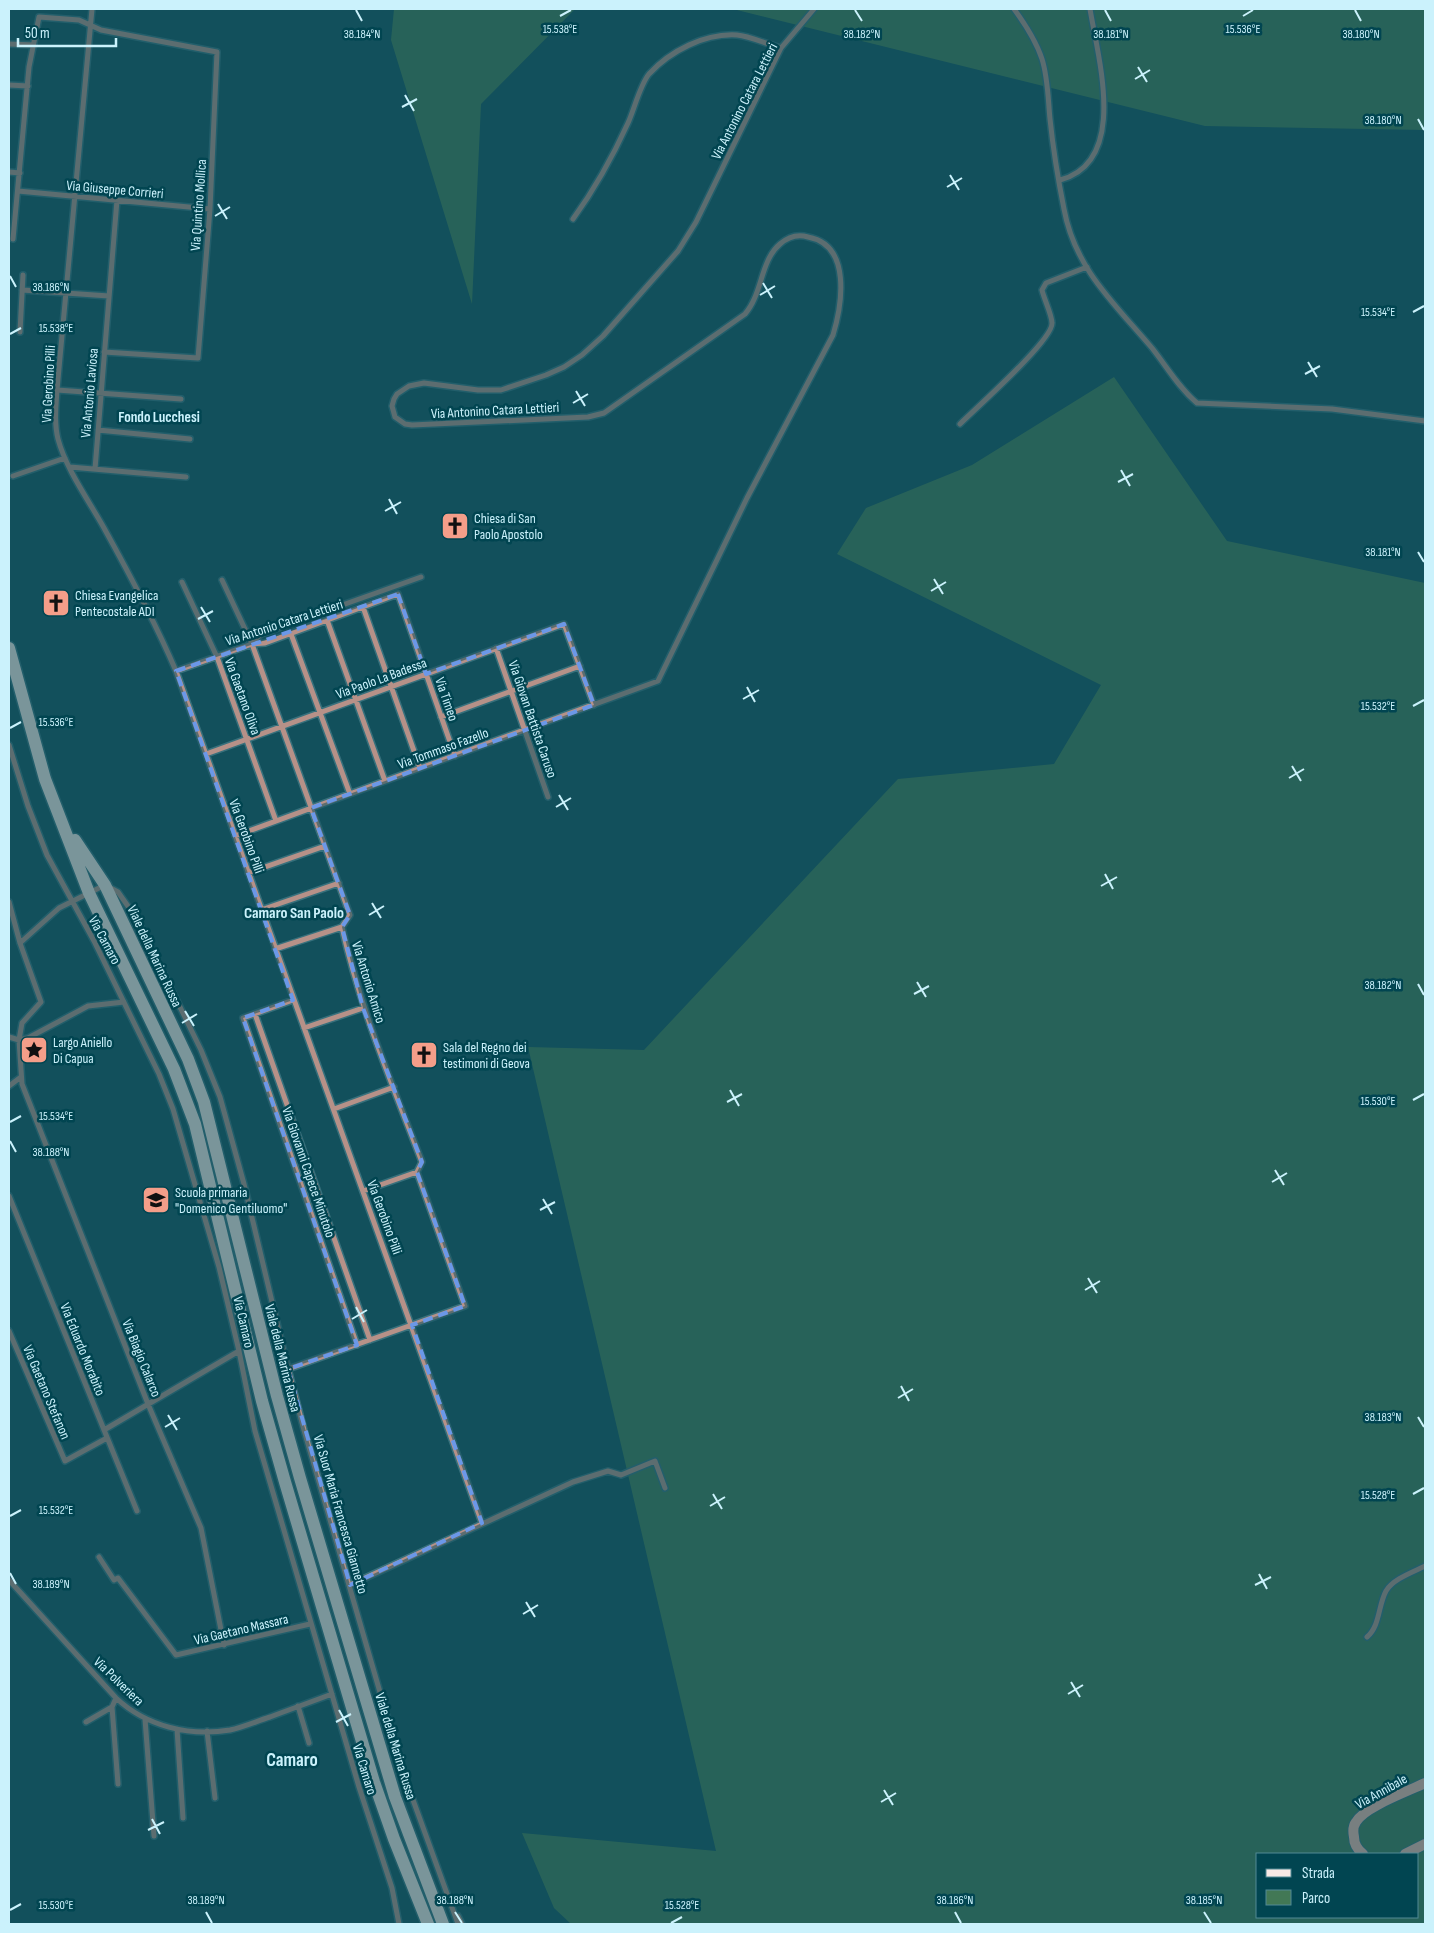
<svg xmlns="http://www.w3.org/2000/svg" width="1434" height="1933" font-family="'Sofia Sans Condensed',sans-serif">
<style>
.green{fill:#427855;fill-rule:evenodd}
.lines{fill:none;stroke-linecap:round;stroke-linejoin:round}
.street-casing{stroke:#37707c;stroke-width:8}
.secondary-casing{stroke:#37707c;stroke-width:12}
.primary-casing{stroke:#37707c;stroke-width:15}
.street{stroke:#b69188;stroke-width:5}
.secondary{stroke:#f4b9ab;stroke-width:10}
.primary{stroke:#f9e9e5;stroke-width:12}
.marked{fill:none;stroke:#6b98e8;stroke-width:4;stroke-dasharray:10 6;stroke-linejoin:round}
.ticks{fill:none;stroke:#cbf2fc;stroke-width:2}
.labels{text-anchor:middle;stroke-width:5;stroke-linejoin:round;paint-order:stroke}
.street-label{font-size:14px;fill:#cbf2fc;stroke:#014551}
.poi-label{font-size:14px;fill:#cbf2fc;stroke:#014551;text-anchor:start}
.neighbourhood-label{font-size:15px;font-weight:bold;fill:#cbf2fc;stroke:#014551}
.quarter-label{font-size:16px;font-weight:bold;fill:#cbf2fc;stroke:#014551}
.district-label{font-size:19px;font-weight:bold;fill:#cbf2fc;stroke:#014551}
.ticks-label{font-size:12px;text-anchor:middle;fill:#cbf2fc;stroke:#014551;stroke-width:5;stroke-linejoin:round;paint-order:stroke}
</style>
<rect width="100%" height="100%" fill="#12505c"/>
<path class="green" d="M394,9H575L481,104L472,304L391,40Z
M733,9H1425V130L1205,126Z
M1114,377L1227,541L1425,583V1924H571L554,1908L522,1833L716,1851L528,1047L644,1050L898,779L1054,764L1101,685L837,554L866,508L972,465ZM1258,1854H1418V1917H1258Z"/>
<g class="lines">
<g class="street-casing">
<path id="street" d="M92,9L57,390C56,406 54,423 58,439C66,469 89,501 104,528C130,575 155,622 176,671L482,1523
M1014,9C1025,24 1036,41 1042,59C1048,78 1048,99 1050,119C1053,148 1058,179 1064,209C1075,269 1115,304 1152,348C1167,367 1179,388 1197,403L1332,409L1425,421
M9,44L34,45
M9,85L28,86
M9,172L20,173
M1060,180C1129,162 1098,58 1090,9
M18,191L210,209
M573,219C594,190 613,156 628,123C634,110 640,85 649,74C670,51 705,33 737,35C750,36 769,45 781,48
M13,239L29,67L39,17L79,20L101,30L217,52L210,209L198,358L104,352
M22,290L109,296
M20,332L23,275
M57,390L181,399
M960,424C976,408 1053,340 1052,323C1052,315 1044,299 1042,290L1046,283L1087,267
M98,430L190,439
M70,467L186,477
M95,469L117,200
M13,476L65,458
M222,580L252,644L350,915L342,927C360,1008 392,1084 422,1162L417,1172L465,1306L288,1369
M182,582L217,657L276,821
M363,607L420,768
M327,620L385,781
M291,634L350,794
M252,643L261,634L421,577
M496,648L548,797
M176,671L252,644L265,643L398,594L455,756
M441,717L580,666
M9,745L28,806L47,855L94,941L159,1074L173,1109L219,1267L239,1351L255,1431L359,1787L392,1888L399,1924
M206,754L564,624L594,705
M235,836L658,681L747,498L833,335C842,305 852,245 808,237C798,234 788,237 780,244C760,261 763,293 745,314L604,413L588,417L412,425L405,424L395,417L392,406L394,399L397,394L409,386L424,383L478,390H501L546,375L564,367L582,355L603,336L678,251L696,222L781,48L814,9
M248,873L325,846
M9,902L20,943L41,1002L22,1023L19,1040L22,1084L148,1404L201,1528L224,1645
M261,910L339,883
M20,943L59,908L105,885L118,892L137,919L201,1050L220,1097L244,1184L288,1369L304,1430L404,1775L458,1924
M275,949L342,927
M293,1000L243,1018L357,1345
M255,1014L370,1340
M304,1028L363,1008
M9,1037L19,1040L28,1038L88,1006L124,1002
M9,1086L21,1077
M334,1109L394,1087
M363,1191L417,1172
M9,1196L137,1511
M9,1331L65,1461L107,1438
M104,1430L239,1351
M99,1557L114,1580L118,1578L176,1655L310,1624
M9,1580L116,1698C146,1726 189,1737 230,1730C244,1727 257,1721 270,1717C291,1709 311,1702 332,1694
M350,1585L573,1482L608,1471L621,1475L655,1461L665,1488
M1367,1637C1380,1626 1378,1606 1386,1591C1393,1579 1413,1572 1425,1566
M116,1698L112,1707L118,1784
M298,1706L309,1743
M145,1719L154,1836
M86,1722L112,1707
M177,1729L183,1818
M207,1731L215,1798
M458,1916L462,1924"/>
</g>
<g class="secondary-casing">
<path id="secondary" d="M1363,1854C1358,1850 1354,1844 1354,1837C1353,1832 1353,1826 1356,1822C1364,1807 1409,1791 1425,1783
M1405,1854L1425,1844"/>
</g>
<g class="primary-casing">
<path id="primary" d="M9,648L45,779L89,893L174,1069L195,1124L262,1401L285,1482L374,1782L394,1839L428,1924
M75,840L105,885L188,1059L204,1102L277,1396L300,1478L395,1797L443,1924"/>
</g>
<use href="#street" class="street"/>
<use href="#secondary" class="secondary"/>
<use href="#primary" class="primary"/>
</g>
<path d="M0 0H1434V1933H0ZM398,594L426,674L564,624L594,705L311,808L350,915L342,927L363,1008L422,1162L417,1172L465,1306L412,1325L482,1523L350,1585L288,1369L357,1345L243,1018L293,1000L176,671Z" fill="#12505c" fill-opacity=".55" fill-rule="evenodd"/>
<path class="marked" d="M398,594L426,674L564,624L594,705L311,808L350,915L342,927L363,1008L422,1162L417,1172L465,1306L412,1325L482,1523L350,1585L288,1369L357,1345L243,1018L293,1000L176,671Z"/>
<path class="ticks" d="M356,10L362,21M855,10L862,21M1105,10L1111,21M1355,10L1361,21M560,16L571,10M1243,16L1253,10M1138,67L1147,82M1135,79L1150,70M405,95L414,111M402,107L417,99M1418,119L1424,130M950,175L959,190M947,187L962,178M218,204L227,219M215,216L230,207M10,276L16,287M763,283L772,298M760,295L775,286M1413,312L1424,306M10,334L21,328M1308,362L1317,377M1305,374L1320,366M576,391L585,406M573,403L588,394M1121,470L1130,486M1118,482L1133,474M389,499L397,514M385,511L401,502M1418,552L1424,562M934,579L943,594M931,591L946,582M201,607L210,622M198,619L213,611M747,687L755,702M743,699L759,690M1413,706L1424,700M10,728L21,722M1292,766L1301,781M1289,778L1304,769M559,795L568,810M556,807L571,798M1105,874L1113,889M1101,886L1117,877M372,903L381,918M369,915L384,906M917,982L926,997M1418,984L1424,995M914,994L929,986M185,1011L194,1026M182,1023L197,1014M730,1090L739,1106M1413,1100L1424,1094M727,1102L742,1094M10,1122L21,1116M10,1141L16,1152M1275,1170L1284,1185M1272,1182L1287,1173M543,1199L552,1214M540,1210L555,1202M1088,1278L1097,1293M1085,1290L1100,1281M356,1307L364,1322M352,1319L367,1310M901,1386L909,1401M898,1398L913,1389M168,1415L177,1430M1418,1417L1424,1427M165,1427L180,1418M713,1494L722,1509M1413,1494L1424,1488M710,1506L725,1497M10,1516L21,1510M10,1573L16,1584M1259,1574L1267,1589M1255,1585L1271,1577M526,1602L535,1617M523,1614L538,1605M1071,1682L1080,1697M1068,1694L1083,1685M339,1710L348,1726M336,1722L351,1714M884,1790L893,1805M881,1802L896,1793M152,1819L160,1834M148,1830L164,1822M10,1910L21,1904M206,1912L212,1923M455,1912L462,1923M955,1912L961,1923M1204,1912L1211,1923M671,1923L682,1917"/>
<defs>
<g id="church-square" transform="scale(1.4375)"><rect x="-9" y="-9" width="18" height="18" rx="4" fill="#f49e89" stroke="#014551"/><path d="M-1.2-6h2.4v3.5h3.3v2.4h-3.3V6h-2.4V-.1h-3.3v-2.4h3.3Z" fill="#111"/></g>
<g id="sight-square" transform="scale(1.4375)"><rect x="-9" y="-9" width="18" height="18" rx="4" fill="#f49e89" stroke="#014551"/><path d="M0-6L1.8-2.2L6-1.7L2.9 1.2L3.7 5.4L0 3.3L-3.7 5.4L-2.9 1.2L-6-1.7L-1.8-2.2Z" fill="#111"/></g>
<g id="school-square" transform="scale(1.4375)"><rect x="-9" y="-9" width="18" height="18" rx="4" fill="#f49e89" stroke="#014551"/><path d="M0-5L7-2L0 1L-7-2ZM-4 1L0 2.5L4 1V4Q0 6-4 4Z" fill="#111"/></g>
</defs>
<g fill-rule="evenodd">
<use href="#church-square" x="455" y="526"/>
<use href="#church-square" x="56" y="603"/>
<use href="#sight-square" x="34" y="1050"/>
<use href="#church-square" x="424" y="1055"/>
<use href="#school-square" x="156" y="1200"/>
</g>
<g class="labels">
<g class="street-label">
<text transform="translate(744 101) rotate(-63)" y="5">Via Antonino Catara Lettieri</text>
<text transform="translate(115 189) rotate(5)" y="5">Via Giuseppe Corrieri</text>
<text transform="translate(198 205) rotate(-86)" y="5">Via Quintino Mollica</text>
<text transform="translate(48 384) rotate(-87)" y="5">Via Gerobino Pilli</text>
<text transform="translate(89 393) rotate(-85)" y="5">Via Antonio Laviosa</text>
<text transform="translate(495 410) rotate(-3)" y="5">Via Antonino Catara Lettieri</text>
<text transform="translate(284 622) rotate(-18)" y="5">Via Antonio Catara Lettieri</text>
<text transform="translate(381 678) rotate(-20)" y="5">Via Paolo La Badessa</text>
<text transform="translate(243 696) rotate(70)" y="5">Via Gaetano Oliva</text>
<text transform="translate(447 699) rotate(71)" y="5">Via Timeo</text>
<text transform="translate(533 719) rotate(71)" y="5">Via Giovan Battista Caruso</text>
<text transform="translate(443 748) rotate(-20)" y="5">Via Tommaso Fazello</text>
<text transform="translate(247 836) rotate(70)" y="5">Via Gerobino Pilli</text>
<text transform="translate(105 940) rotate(62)" y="5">Via Camaro</text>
<text transform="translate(155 956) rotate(65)" y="5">Viale della Marina Russa</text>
<text transform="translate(369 982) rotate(73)" y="5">Via Antonio Amico</text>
<text transform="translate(309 1172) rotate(71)" y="5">Via Giovanni Capece Minutolo</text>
<text transform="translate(385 1217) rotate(70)" y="5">Via Gerobino Pilli</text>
<text transform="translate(244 1322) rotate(77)" y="5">Via Camaro</text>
<text transform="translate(83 1349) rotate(68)" y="5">Via Eduardo Morabito</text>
<text transform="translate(142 1358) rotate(68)" y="5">Via Biagio Calarco</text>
<text transform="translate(283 1358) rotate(76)" y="5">Viale della Marina Russa</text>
<text transform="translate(47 1392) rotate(67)" y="5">Via Gaetano Stefanon</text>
<text transform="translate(341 1514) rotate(74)" y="5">Via Suor Maria Francesca Giannetto</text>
<text transform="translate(241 1629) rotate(-13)" y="5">Via Gaetano Massara</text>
<text transform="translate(119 1681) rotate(44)" y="5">Via Polveriera</text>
<text transform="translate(396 1746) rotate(73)" y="5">Viale della Marina Russa</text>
<text transform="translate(365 1769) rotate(73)" y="5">Via Camaro</text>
<text transform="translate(1381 1791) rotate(-29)" y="5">Via Annibale</text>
</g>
<g class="poi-label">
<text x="474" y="523">Chiesa di San<tspan x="474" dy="16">Paolo Apostolo</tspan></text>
<text x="75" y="600">Chiesa Evangelica<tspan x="75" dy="16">Pentecostale ADI</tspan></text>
<text x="53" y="1047">Largo Aniello<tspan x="53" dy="16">Di Capua</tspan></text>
<text x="443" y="1052">Sala del Regno dei<tspan x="443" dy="16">testimoni di Geova</tspan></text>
<text x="175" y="1197">Scuola primaria<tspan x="175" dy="16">"Domenico Gentiluomo"</tspan></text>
</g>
<g class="neighbourhood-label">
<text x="159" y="422">Fondo Lucchesi</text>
</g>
<g class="quarter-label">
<text x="294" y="918">Camaro San Paolo</text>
</g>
<g class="district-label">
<text x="292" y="1766">Camaro</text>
</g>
</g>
<g class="ticks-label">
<text x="560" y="33">15.538°E</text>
<text x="1243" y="33">15.536°E</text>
<text x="862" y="38">38.182°N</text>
<text x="1111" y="38">38.181°N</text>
<text x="1361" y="38">38.180°N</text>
<text x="362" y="38">38.184°N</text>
<text x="1383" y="124">38.180°N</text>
<text x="51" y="291">38.186°N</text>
<text x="1378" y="316">15.534°E</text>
<text x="56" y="332">15.538°E</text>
<text x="1383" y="556">38.181°N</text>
<text x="1378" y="710">15.532°E</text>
<text x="56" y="726">15.536°E</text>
<text x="1383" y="989">38.182°N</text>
<text x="1378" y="1105">15.530°E</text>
<text x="56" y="1120">15.534°E</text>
<text x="51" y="1156">38.188°N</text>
<text x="1383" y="1421">38.183°N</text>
<text x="1378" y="1499">15.528°E</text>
<text x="56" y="1514">15.532°E</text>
<text x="51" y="1588">38.189°N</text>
<text x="206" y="1904">38.189°N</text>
<text x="455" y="1904">38.188°N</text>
<text x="955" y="1904">38.186°N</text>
<text x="1204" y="1904">38.185°N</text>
<text x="56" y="1909">15.530°E</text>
<text x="682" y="1909">15.528°E</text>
</g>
<rect width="1434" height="1933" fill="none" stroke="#cbf2fc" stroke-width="20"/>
<rect x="1256" y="1853" width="162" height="65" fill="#014551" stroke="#528a95"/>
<rect x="1266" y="1869" width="25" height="8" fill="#f9e9e5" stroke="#528a95"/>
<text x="1302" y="1878" font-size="15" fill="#cbf2fc">Strada</text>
<rect x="1266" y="1890" width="25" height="15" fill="#427855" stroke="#528a95"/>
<text x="1302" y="1903" font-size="15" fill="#cbf2fc">Parco</text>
<path d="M18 38v8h98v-8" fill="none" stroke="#cbf2fc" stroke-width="2.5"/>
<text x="25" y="38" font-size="15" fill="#cbf2fc" stroke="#014551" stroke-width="4" paint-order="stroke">50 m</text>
</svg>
